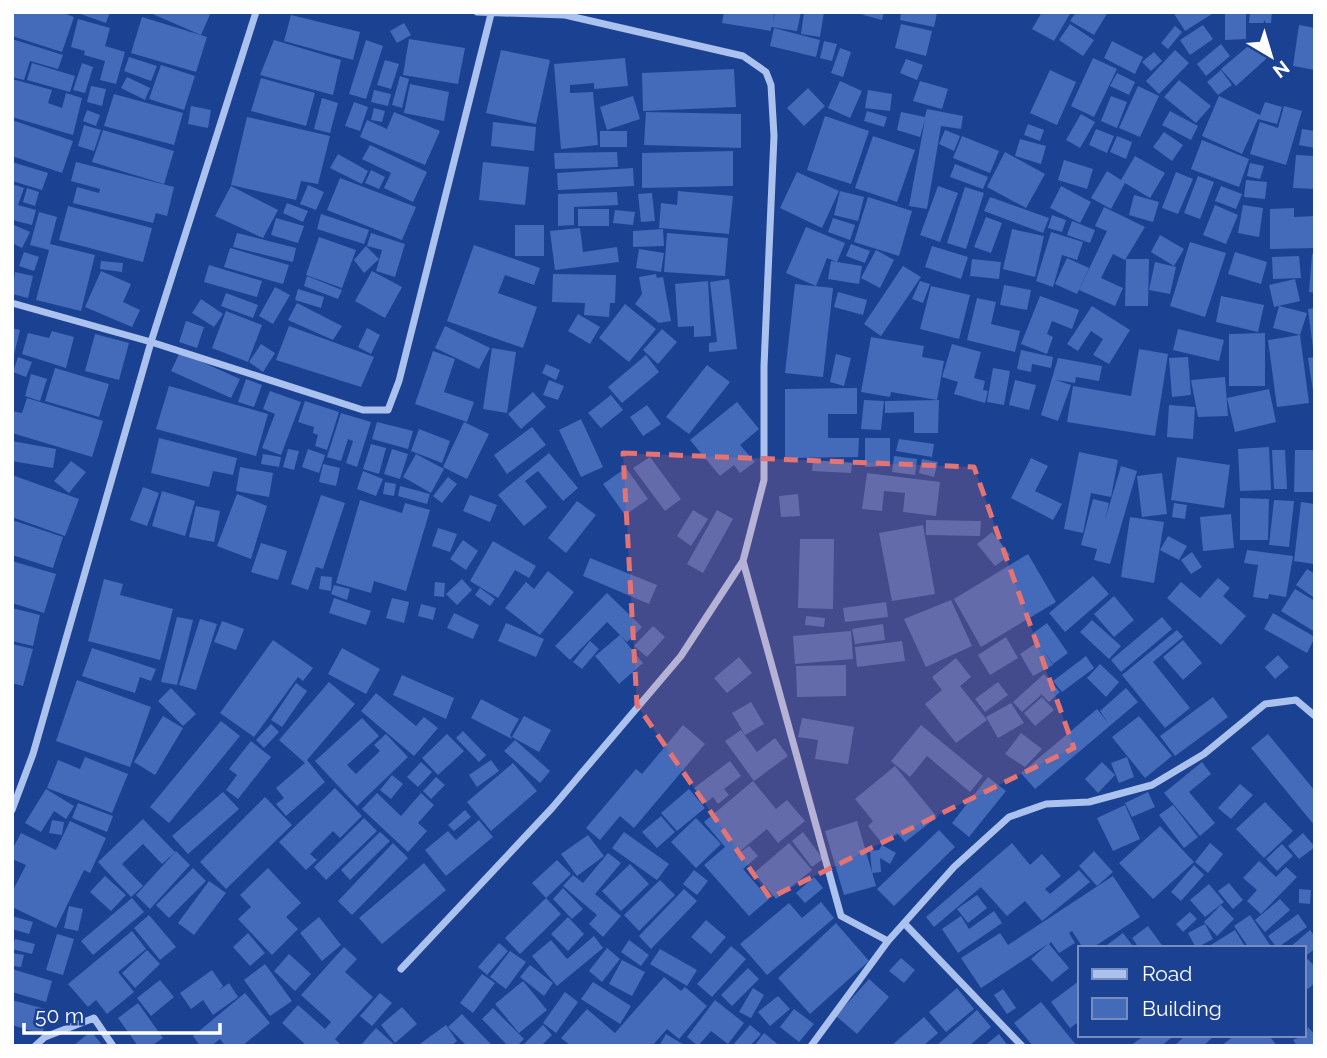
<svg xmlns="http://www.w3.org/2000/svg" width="1327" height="1058" font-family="Raleway,sans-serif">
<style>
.building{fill:#446aba}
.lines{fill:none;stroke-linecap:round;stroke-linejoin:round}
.street{stroke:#abc2ef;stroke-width:7}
.marked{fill:#e47373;fill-opacity:0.2;stroke:#e47373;stroke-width:5;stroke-dasharray:14 9;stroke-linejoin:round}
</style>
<rect width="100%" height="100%" fill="#1b4193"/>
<path class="building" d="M14,12H61L74,17L62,52L12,36Z
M75,12H110L106,23Z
M148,12H211L201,35Z
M724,12H774L773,23L775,12H801L797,31L771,27V31L722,23Z
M804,12H824L820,37L801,34Z
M853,12H884L882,20Z
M901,12L937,13L934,27L900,20Z
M1042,12H1071L1054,41L1032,29Z
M1076,12H1108L1094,35L1070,21Z
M1173,12H1215L1185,31Z
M1225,12H1246V39L1225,40Z
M1250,12H1272L1271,23H1249Z
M291,15L360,32L353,60L284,41Z
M142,17L207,37L196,72L131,53Z
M78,19L110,28L105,46L125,52L116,84L100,80L105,61L84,55L85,51L71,47Z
M404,23L411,35L397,43L390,31Z
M901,24L932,31L926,56L895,48Z
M1070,24L1094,40L1083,56L1059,40Z
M1203,25L1213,39L1190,55L1180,40Z
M1299,25L1315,28V70L1293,66Z
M1175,26L1182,32L1168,49L1161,43Z
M774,28L820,40L816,57L770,46Z
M12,39L63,55L58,69L30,61L24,80L12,77Z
M409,39L465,48L458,84L403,75Z
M274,40L341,60L333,95L260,75Z
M366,40L383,46L366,99L349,94Z
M824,41L837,44L832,61L820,58Z
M1112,41L1143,57L1135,74L1104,58Z
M1253,42L1267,58L1236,86L1221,69Z
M1221,44L1230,56L1206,76L1197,64Z
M840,48L851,52L843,77L831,73Z
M501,50L550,60L536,124L486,113Z
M1175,50L1189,63L1159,94L1146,81Z
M1154,52L1162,61L1151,71L1142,62Z
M129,57L157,66L151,81L124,71Z
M625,58L628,86L594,89V83L570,85V93L593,92L598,145L561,149L554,64Z
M1093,58L1117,69L1094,117L1071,106Z
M906,59L923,65L917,80L900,73Z
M385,60L399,64L391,89L377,85Z
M32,63L75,76L70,92L27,80Z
M82,63L93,67L85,93L73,90Z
M161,65L195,76L184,110L149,99Z
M734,69L736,107L643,111L642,73Z
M1050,70L1076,82L1057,125L1030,113Z
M1221,70L1232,85L1218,95L1207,82Z
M1117,73L1135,82L1129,95L1110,86Z
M400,76L409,79L402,108L392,105Z
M127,77L150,88L145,100L121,88Z
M261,78L315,93L306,126L251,111Z
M12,79L52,90L48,103L62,108L66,93L82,98L73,135L12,117Z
M1179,80L1211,106L1196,123L1164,97Z
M840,81L862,91L850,118L828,108Z
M920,81L948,89L942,109L913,101Z
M410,84L449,92L444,121L404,113Z
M91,86L106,89L102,106L87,102Z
M1138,86L1159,96L1140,137L1119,128Z
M808,88L825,106L804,126L787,108Z
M374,90L391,94L388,106L371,102Z
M868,90L892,94L890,111L865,108Z
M114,94L183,113L174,145L104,126Z
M633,96L640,119L607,130L600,107Z
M1111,96L1127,102L1117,128L1101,121Z
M1219,96L1260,115L1265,102L1282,107L1277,124L1258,119L1242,154L1202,136Z
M322,98L338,103L330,133L314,129Z
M354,102L368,107L360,131L345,126Z
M191,106L211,110L208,128L188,124Z
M1284,106L1302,111L1286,165L1250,154L1260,122L1278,128Z
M374,108L385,111L382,122L371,120Z
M927,109L963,116L961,129L941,126L927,209L909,206L925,120L920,137L897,130L901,112L925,117Z
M87,110L100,115L96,126L83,121Z
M867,111L887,117L884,127L864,121Z
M1170,111L1198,126L1191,140L1162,125Z
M394,112L440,131L425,165L360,137L367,120L387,129Z
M646,112L741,114V148L644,145Z
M1081,114L1095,122L1080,148L1066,140Z
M825,116L869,131L851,184L807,170Z
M247,117L330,136L318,184L301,181L296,200L231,185Z
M12,120L73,141L62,173L12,156Z
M493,122L536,127L534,151L491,146Z
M1028,124L1044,130L1040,141L1024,135Z
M84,125L101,130L94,151L78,146Z
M1096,129L1114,136L1107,153L1089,145Z
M1302,129L1315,131V148L1299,145Z
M103,130L174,151L164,184L92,162Z
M945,130L960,136L954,151L939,144Z
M600,131H627V147H600Z
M1164,132L1183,145L1172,161L1153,147Z
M873,136L915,150L897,202L855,188Z
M962,136L999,151L990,173L953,158Z
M1117,136L1132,142L1126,159L1110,152Z
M1020,139L1046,146L1041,164L1015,156Z
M1202,140L1249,159L1239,187L1191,169Z
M370,145L427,172L413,202L384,188L391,173L362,159Z
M733,151V186L642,188V153Z
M617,152L618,167L555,169L554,153Z
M1005,152L1045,174L1026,208L987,187Z
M338,154L368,171L362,184L330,168Z
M1296,155L1315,156V189L1293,188Z
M1135,156L1165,173L1150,198L1125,183L1111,209L1091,198L1107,171L1121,180Z
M1064,160L1093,169L1087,189L1058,180Z
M12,162L48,173L42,190L12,181Z
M76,162L174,187L167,216L156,213L153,223L73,203L77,187L99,193L100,189L71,181Z
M483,162L529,167L525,205L479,200Z
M1250,163L1264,166L1260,179L1247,176Z
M955,164L988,177L983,189L950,177Z
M633,168L634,186L558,190L557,173Z
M371,170L385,177L379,189L365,183Z
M797,172L839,191L822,228L780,208Z
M1176,172L1193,179L1178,214L1162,208Z
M1198,176L1214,182L1200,219L1184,213Z
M340,178L416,207L402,240L327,210Z
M1246,180L1267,182L1265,199L1244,197Z
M12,184L24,188L18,205L36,210L32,225L12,220Z
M308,185L324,192L316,210L300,204Z
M231,186L278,210L263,238L215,216Z
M938,186L958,193L940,242L920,235Z
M1061,186L1091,202L1080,223L1050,208Z
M1221,186L1242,194L1236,209L1215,201Z
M965,187L984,193L966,249L947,243Z
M27,188L39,192L35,206L23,202Z
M678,191L733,196L729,234L659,228L661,203L677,205Z
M840,191L864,197L858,221L834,215Z
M617,192L618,205L574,207V225L558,226V194Z
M652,193L655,221L641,222L638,194Z
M1134,195L1159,202L1153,222L1129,215Z
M868,197L912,211L899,256L854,242Z
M990,197L1049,218L1043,233L984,211Z
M287,203L308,211L303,222L283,213Z
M1215,205L1238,215L1226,244L1203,235Z
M1243,205L1263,208L1259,237L1238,233Z
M68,206L152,228L143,262L59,240Z
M1104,207L1145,227L1125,260L1113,254L1101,278L1123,288L1115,306L1079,290L1107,231L1095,226Z
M1294,208V217L1315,216V248L1270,249V209Z
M578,209H609V226H578Z
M615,210L635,212L633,225L613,223Z
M39,212L57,217L50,244L95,255L81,311L36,300L49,250L30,245Z
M321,214L369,230L364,244L317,229Z
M1052,215L1066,220L1062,232L1048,228Z
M986,217L1002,223L991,253L974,247Z
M276,218L304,226L298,243L271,235Z
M833,218L855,225L850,240L828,232Z
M1072,221L1095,230L1090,243L1067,235Z
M12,224L30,232L22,248L12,243Z
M515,225H544V256H515Z
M806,227L845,243L837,262L827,258L816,286L786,273Z
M580,228L583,252L617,247L619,262L555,270L550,231Z
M663,229L664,246L633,247V231Z
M1012,229L1044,236L1035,277L1003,269Z
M1051,232L1083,242L1077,260L1062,255L1053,287L1036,281Z
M237,233L296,248L293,262L233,247Z
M371,233L405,244L395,277L376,271L382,250L367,246Z
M667,233L728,238L725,276L664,272Z
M1160,235L1184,249L1174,266L1151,252Z
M319,237L356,250L342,288L306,275Z
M1190,242L1226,253L1205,317L1170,306Z
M851,244L870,251L865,263L846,256Z
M474,245L540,268L534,285L505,275L498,293L537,307L523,348L447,321Z
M366,246L379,259L364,273L354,260Z
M932,246L968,257L961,279L925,267Z
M230,248L289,265L283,284L224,267Z
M639,249L664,253L661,272L636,268Z
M876,250L894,260L880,288L861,278Z
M24,252L39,257L34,271L19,266Z
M1235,252L1267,262L1261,284L1228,274Z
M1312,254H1315V293L1309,292Z
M1299,256L1301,278L1273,279L1272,257Z
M1067,258L1089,268L1077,294L1055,284Z
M972,259L1001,262L999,279L970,276Z
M1126,259H1149L1148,306H1125Z
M101,261L123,263L122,272L100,269Z
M831,261L862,266L859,284L828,279Z
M1155,262L1176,267L1170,294L1149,290Z
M209,265L262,281L257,297L204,282Z
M903,266L921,277L881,336L864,324Z
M101,271L131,284L123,302L140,310L132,327L85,307Z
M372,271L402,287L385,318L355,301Z
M15,272L33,276L28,298L12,294Z
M553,274L616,275L615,303H610L609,317L584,315L585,303L552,302Z
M656,274L657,278L663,277L671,321L659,323L635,304L642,294L639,277Z
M307,276L342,290L338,299L304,286Z
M729,279L737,349L709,352V343L717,342L710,282Z
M1295,279L1300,301L1274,307L1269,285Z
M708,281L711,336L694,337V326L678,327L675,284Z
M920,281L930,284L923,303L912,299Z
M795,284L833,288L823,377L785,373Z
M1004,285L1031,290L1027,310L1000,305Z
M931,286L970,295L959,339L920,329Z
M275,287L290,295L273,324L259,316Z
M298,289L324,297L321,308L295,300Z
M838,292L867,300L863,315L834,307Z
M226,293L258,305L253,318L221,306Z
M1040,296L1079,310L1072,329L1052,321L1047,334L1053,337L1047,354L1021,344Z
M1221,296L1264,305L1258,332L1216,322Z
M977,298L996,302L991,324L1020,331L1015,352L967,340Z
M201,299L223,314L214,327L192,313Z
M297,303L342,326L333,340L288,320Z
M625,304L656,329L629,362L599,338Z
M1092,306L1130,330L1109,364L1093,355L1103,339L1091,331L1078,351L1067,344Z
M1279,306L1307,313L1300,335L1309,403L1277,407L1268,340L1300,335L1273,328Z
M1315,308V348H1313L1308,309Z
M226,311L262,325L248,362L212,348Z
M578,314L600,327L590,344L568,331Z
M186,321L204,327L197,348L179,342Z
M289,326L374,357L361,387L276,360Z
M445,326L490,348L479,369L435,348Z
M12,328L20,330L13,359H12Z
M367,328L380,335L371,354L358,347Z
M662,329L677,342L658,364L643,350Z
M1178,329L1224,340L1219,361L1173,350Z
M52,331L74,337L66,368L22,354L28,333L49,338Z
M1265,333V386H1229V334Z
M95,334L129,343L119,380L85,371Z
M871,337L924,346L922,357L944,361L937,400L891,392L890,397L861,392Z
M261,344L275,353L263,372L249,362Z
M952,344L981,352L974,378L985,381L983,390L988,391L985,403L954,394L958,382L942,377Z
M492,348L516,352L507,413L483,409Z
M1139,349L1168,354L1155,436L1067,422L1073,386L1131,396Z
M1021,350L1053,357L1051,368L1032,364L1031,372L1017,369Z
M433,351L455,359L444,392L474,402L467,422L415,404Z
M180,352L240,379L231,398L171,371Z
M836,354L851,358L844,386L830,382Z
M646,355L659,372L622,403L608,387Z
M18,357L32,362L26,377L13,372Z
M1188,357L1191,395L1172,397L1169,358Z
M1315,357V391H1313L1308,358Z
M1058,358L1102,366L1099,381L1076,377L1075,383L1056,380L1071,385L1058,421L1041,415Z
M546,364L560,370L556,380L542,373Z
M707,365L730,382L689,434L666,417Z
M55,368L109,384L99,417L45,401Z
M993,368L1010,371L1004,405L987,402Z
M31,374L47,379L40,401L25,396Z
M1225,377L1228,416L1198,417L1191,380Z
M246,379L262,385L254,407L238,402Z
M549,380L564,386L558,400L543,395Z
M1015,380L1036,385L1029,410L1009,405Z
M169,386L268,414L256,456L156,429Z
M857,388V414H828V438H859L858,457L785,458V389Z
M1269,389L1276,422L1235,432L1227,398Z
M270,391L301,402L281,455L262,448L275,414L263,409Z
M533,392L546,407L521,429L508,414Z
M611,395L623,410L601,428L588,413Z
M27,398L103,421L92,457L12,433V411L22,413Z
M864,400L884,401L881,430L861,429Z
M939,400L938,433H914V412L885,413V401Z
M305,401L339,412L327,450L315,446L318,435L313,433L314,427L298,422Z
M737,402L759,429L740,445L755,462L740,473L734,465L720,476L690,440Z
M647,405L661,424L643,436L630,417Z
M1169,405L1195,407L1193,439L1167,437Z
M341,413L371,422L357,467L346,463L353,441L348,439L341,461L327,457Z
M581,419L603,467L581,477L559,430Z
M377,422L413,431L408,449L372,439Z
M464,422L489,434L467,479L443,467Z
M532,427L546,445L507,474L494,455Z
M419,429L450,441L442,463L411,451Z
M159,438L237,458L233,475L213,471L209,487L151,473Z
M865,438H890V466L865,467Z
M899,439L934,444L932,457L896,451Z
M12,441L56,449L53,468L12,461Z
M371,444L386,448L379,474L363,469Z
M1269,447L1271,490L1240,491L1238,449Z
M288,449L299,451L294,470L283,467Z
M308,449L325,455L319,473L302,467Z
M392,449L408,454L400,479L384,474Z
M1272,450H1285L1287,489H1274Z
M1295,450H1315V492H1294Z
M1079,452L1118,460L1111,497L1091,493L1083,533L1064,529Z
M549,453L578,488L563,501L538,471L525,481L547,507L524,526L498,495Z
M263,454L281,457L279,467L261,464Z
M416,454L444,469L431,493L403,477Z
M894,456L917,459L915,475L892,472Z
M650,457L681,499L665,511L633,468Z
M1177,457L1230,465L1224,508L1171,500Z
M1031,458L1048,466L1035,491L1062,504L1053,520L1011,498Z
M922,459L938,462L934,477L919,473Z
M813,460L852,463L851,473L812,471Z
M71,461L86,472L69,493L54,481Z
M323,464L340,468L336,486L319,482Z
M1121,466L1137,471L1110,564L1094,560L1097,549L1081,545L1093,499L1109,503L1105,520Z
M240,467L273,473L269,497L236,491Z
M626,468L648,499L625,515L603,484Z
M363,471L383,479L376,496L357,489Z
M867,473L940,482L936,516L903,512L905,493L884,491L882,511L862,509Z
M1162,473L1167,514L1142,517L1137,476Z
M12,475L79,499L65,536L12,517Z
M448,477L457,484L442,503L433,496Z
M385,482L396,484L394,496L383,494Z
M400,486L430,494L427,504L398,496Z
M143,487L159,493L147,526L130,520Z
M162,491L195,501L185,536L152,526Z
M237,494L267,506L251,559L217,546Z
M798,494L800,516L781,517L779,496Z
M321,495L345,503L323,569L316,567L308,590L291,584Z
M470,495L497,505L490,522L463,511Z
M1240,498L1269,499L1268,540H1240Z
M360,500L402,513L405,503L430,510L406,591L374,581L371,593L336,583Z
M1274,500L1294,501L1289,547L1269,545Z
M577,501L596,515L566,553L548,538Z
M1301,502L1315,504L1314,564L1294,561Z
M1174,503L1187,505L1185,519L1172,517Z
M196,506L220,511L214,542L189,537Z
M693,510L708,519L691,546L677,536Z
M717,510L733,519L703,573L687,564Z
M1231,514L1234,548L1203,551L1200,517Z
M1130,517L1164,522L1154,583L1121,577Z
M12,520L63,537L53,568L12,555Z
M926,520L981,521L980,536L926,535Z
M923,525L935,594L892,601L879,533Z
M438,528L457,534L450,552L432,546Z
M992,532L1010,555L995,566L977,544Z
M1168,536L1187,546L1179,560L1160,550Z
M800,539H834L833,609L798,608Z
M463,540L478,551L466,570L450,559Z
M493,541L536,566L529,578L515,570L498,598L470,581Z
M261,543L287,551L278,580L251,572Z
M1247,550L1293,556L1286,597L1269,594L1268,599L1253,597L1258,565L1244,563Z
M1192,552L1202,567L1191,574L1181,560Z
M1028,554L1056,602L981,647L954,599Z
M590,558L657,585L649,604L583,576Z
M12,561L56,574L44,613L12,603Z
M1307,569L1315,574L1313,597L1296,585Z
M548,571L574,592L540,635L505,608L526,582L534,589Z
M321,576L332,577L331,591L319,589Z
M1093,576L1109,594L1065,632L1049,613Z
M1218,578L1230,588L1223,596L1246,616L1221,645L1167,598L1181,582L1200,598Z
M104,579L123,584L120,595L173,609L160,660L88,641Z
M462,579L472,590L457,605L446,594Z
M435,582L445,583L444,597L434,596Z
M334,585L350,589L347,600L331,594Z
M480,588L495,599L490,606L475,595Z
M1295,589L1315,601V632L1281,611Z
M607,593L642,627L627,642L607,622L570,660L555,646Z
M1114,596L1134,620L1114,637L1094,614Z
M334,598L371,611L366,625L329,613Z
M392,598L409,602L404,623L386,618Z
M951,600L972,646L926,667L904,619Z
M886,602L888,617L845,622L843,608Z
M421,604L436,608L433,620L418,616Z
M12,608L40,615L33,646L12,641Z
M454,613L479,625L473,639L447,628Z
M1273,613L1315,637L1307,653L1264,629Z
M806,616L825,618L824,627L805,625Z
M177,617L193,620L177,685L161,682Z
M1162,617L1172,629L1121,672L1111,660Z
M200,619L217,624L196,690L179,685Z
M1092,620L1121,646L1109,659L1080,632Z
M222,621L244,629L236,650L214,642Z
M506,623L544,639L536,657L498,641Z
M1047,623L1068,653L1053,664L1042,648L1053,665L1033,676L1020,654L1038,642L1032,634Z
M883,624L885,640L855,644L852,629Z
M653,626L665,637L647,657L634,646Z
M1177,630L1183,637L1153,662L1190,708L1165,728L1122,675Z
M851,631L853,659L795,664L793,636Z
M620,635L643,663L619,684L595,656Z
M1006,637L1018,658L990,675L978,655Z
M273,640L313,668L303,681L298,677L254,737L220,713Z
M1183,640L1202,663L1183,680L1163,657Z
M590,641L599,649L582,669L573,662Z
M902,641L905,661L857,667L855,647Z
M12,644L33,649L23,686L12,683Z
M92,648L156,669L151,681L140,677L135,693L82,676Z
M342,648L380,669L366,694L328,674Z
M1278,655L1289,667L1275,679L1265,667Z
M1086,656L1094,668L1062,692L1053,681Z
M739,657L752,673L727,693L714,678Z
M956,658L971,677L960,686L987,720L956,743L925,704L942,690L932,677Z
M1100,664L1119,682L1106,697L1087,678Z
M846,665V696L797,697L796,666Z
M1044,674L1060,692L1049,702L1039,692L1041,695L1022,712L1013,702Z
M402,675L454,698L446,719L393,695Z
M77,680L151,707L130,767L56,741Z
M329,682L355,704L307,760L325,782L286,816L276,804L284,798L276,788L305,763L279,740Z
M998,682L1008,695L985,712L975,699Z
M296,683L307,691L282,727L271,720Z
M171,688L196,714L183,726L158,701Z
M1126,688L1138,702L1035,789L1021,773L1097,709L1108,723L1100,711Z
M376,693L416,726L424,717L438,728L414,756L361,711Z
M1042,697L1054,710L1035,726L1024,713Z
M1213,697L1228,717L1175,756L1160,736Z
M481,699L519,719L510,735L512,739L471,718Z
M751,702L764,724L745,735L732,713Z
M1011,703L1024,723L998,738L986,717Z
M163,716L183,728L155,775L134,762Z
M524,716L551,730L539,752L512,737Z
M1139,716L1172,756L1145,778L1112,737Z
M362,718L379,736L347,765L356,774L380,751L374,745L386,734L408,757L357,806L315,761Z
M802,718L854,727L848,764L815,759L818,740L798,737Z
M221,721L240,736L169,823L150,807Z
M271,724L279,732L264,748L256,740Z
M683,725L705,744L634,828L620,816L600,840L586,828L636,769L642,774Z
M921,725L983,776L970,792L927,756L910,777L891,761Z
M741,730L757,752L775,738L788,756L754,781L725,741Z
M463,731L486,755L479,762L456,738Z
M1021,733L1042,749L1025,767L1005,754Z
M447,734L464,751L438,775L422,758Z
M1268,734L1315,791V826L1251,748Z
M515,740L550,771L540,783L504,751Z
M251,741L271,757L238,799L226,790L237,775L229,769Z
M85,757L128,774L112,813L47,788L58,760L80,769Z
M1127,757L1134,777L1119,783L1111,763Z
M491,760L499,771L477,787L469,775Z
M730,761L741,776L724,789L729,795L718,804L713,797L706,803L694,788Z
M421,762L432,772L418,787L407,777Z
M1102,762L1115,775L1098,793L1085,779Z
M1202,762L1211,774L1189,792L1215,823L1200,836L1164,793Z
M513,763L537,791L491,831L467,802Z
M895,766L937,817L905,842L897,833L883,844L868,826L873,821L855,799Z
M392,775L403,784L391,799L380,790Z
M436,777L445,785L431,799L423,791Z
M988,777L1006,791L969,837L952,823Z
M753,781L776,809L787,800L805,821L778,843L767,829L733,857L749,846L758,856L743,869L769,899L749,916L704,865L725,847L704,822Z
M1240,784L1253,795L1231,819L1218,808Z
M335,788L362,816L340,838L333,831L310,854L317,860L306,870L279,842Z
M46,789L74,806L66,819L54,811L41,832L25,823Z
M689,789L705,808L677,831L661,813Z
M223,792L239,809L188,854L172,836Z
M1148,792L1155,807L1132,817L1125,803Z
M377,793L401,816L421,793L434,805L418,823L427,831L408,852L362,809Z
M265,797L292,825L226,889L200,862Z
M1265,802L1293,831L1264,858L1236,829Z
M78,803L113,816L107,832L72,818Z
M1125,805L1140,839L1113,851L1097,818Z
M1173,805L1198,837L1184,848L1159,815Z
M465,810L471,817L454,831L448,825Z
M661,816L675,832L657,848L642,832Z
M364,818L377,831L326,880L314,867Z
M696,818L721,844L696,868L671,842Z
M143,819L175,852L162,864L143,844L122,864L143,886L131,897L98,862Z
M52,820L64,822L62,835L49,833Z
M479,820L493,837L446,876L425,850L448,831L456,840Z
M70,821L106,838L90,873L84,870L56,928L12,907V892L26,865L12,859V850L21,833L56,850Z
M857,821L876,886L844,895L825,831Z
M1160,826L1194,862L1153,899L1119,863Z
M939,830L955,847L894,906L877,889Z
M380,832L390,841L350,880L341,870Z
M624,832L669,864L657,880L612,848Z
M803,832L823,859L812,867L792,841Z
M1303,833L1315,847L1299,859L1288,846Z
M588,835L604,856L577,876L561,854Z
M393,843L408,858L352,915L338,901Z
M789,843L812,870L776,899L754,873Z
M1012,843L1030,865L1042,854L1061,876L1045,889L1050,894L1079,870L1090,882L1042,921L1025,901L1007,916L981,887L934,927L926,917Z
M1210,843L1223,854L1208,873L1195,862Z
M1282,844L1293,856L1277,871L1266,859Z
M882,845L896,853L890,864L880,858L881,872L872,873L870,851L879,850Z
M176,851L190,865L150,909L136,895Z
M1094,851L1113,872L1097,886L1079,866Z
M608,853L621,863L595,894L621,916L603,937L589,924L597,915L563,886L573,875L583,883Z
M557,860L571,874L546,898L561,914L520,954L505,938L546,898L532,883Z
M1259,861L1276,877L1286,867L1297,877L1261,914L1247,901L1257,890L1243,878Z
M424,863L446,890L382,944L359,918Z
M630,864L649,884L621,911L602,891Z
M1194,865L1204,875L1181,901L1171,892Z
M193,868L206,881L169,918L156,905Z
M268,868L301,903L286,917L298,929L272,955L238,919L251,907L240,895Z
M694,870L708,881L697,895L683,884Z
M105,876L126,895L111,911L90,892Z
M1113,876L1140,917L1092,948H1083L1072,931L1069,933L1075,943L1059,953L1051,942L1049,944L1069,968L1052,982L1031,959L1048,944L981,988L961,958L1000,933L1008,945Z
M814,877L823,888L805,903L796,893Z
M660,880L675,895L639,931L624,915Z
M209,881L226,893L194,935L178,923Z
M1229,883L1243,900L1233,909L1218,891Z
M1209,884L1224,902L1205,917L1190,900Z
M563,888L583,909L572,919L553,899Z
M684,889L697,901L651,949L639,936Z
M1299,889L1311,890L1310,904L1299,903Z
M977,895L987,908L968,923L957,909Z
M132,898L144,912L93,955L81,941Z
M1280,899L1290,910L1265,932L1255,920Z
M821,902L834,918L767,975L740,944L789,903L802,918Z
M1221,905L1234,919L1217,936L1204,922Z
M69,906L83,909L78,931L64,928Z
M994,911L1002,923L958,953L942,929L961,916L969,929Z
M1190,912L1197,919L1183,932L1176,924Z
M1298,914L1307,927L1277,948L1268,936Z
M149,915L176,947L160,960L134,928Z
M1250,915L1272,948H1249L1234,926Z
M12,916L33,922L29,934L12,929Z
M319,917L341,945L322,961L300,933Z
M568,917L584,934L568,951L551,934Z
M706,920L726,937L711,954L691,937Z
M836,923L869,961L810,1014L778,978Z
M1205,924L1213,939L1196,948L1188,933Z
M1148,926L1164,948H1139L1132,938Z
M1235,930L1246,948H1206Z
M1310,930L1315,937V949L1304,957V948H1289Z
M132,931L146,949L118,972L134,992L107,1014L96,1000L88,1007L68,984Z
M248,933L265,953L250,966L233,947Z
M1123,933L1133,946L1103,948Z
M57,934L74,939L63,975L46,970Z
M594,936L603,948L557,986L532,956L551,940L567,959Z
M15,939L35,944L32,954L12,949Z
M629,940L649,955L641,966L621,952Z
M499,943L508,951L487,975L478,967Z
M731,946L746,959L712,997L697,984Z
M344,947L357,959L345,972L373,997L335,1039L342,1046H307L282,1023L298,1005L325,1029L331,1022L301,995Z
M607,948L620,959L602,982L589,971Z
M660,949L697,970L687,986L650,964Z
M147,950L160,964L135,988L122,973Z
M510,951L526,962L506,989L490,977Z
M12,953L24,955L21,967L12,966Z
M289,954L311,974L295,991L274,971Z
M901,958L915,970L904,983L889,971Z
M1308,959L1315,967V983L1308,989L1304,984V962Z
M622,960L645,972L632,996L609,984Z
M265,964L292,1001L270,1016L244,980Z
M530,965L553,983L544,996L520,977Z
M748,968L759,979L732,1006L721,995Z
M12,969L52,981L46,1002L12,992Z
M212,970L223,986L218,991L229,983L238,997L213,1015L203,1000L191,1009L180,993Z
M482,974L495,983L473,1013L460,1003Z
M664,977L681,991L685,987L707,1006L679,1039L667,1029L652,1046H571L561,1038L587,1009L615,1033Z
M869,979L889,997L857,1034L836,1016Z
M160,980L174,997L151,1016L137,998Z
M523,981L547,1010L519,1033L495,1004Z
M1079,981L1080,1021L1070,1028L1051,1002Z
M593,982L631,1006L620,1024L581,999Z
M753,988L764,995L751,1018L739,1012Z
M957,988L974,1009L946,1032L929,1012Z
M1003,989L1016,1008L1007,1014L994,995Z
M565,992L578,1002L556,1033L543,1023Z
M245,993L270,1023L242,1046H225L220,1039L211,1046H200L193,1036Z
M380,993L392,1003L372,1026L360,1016Z
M778,996L790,1009L770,1026L758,1012Z
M12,1000L49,1010L42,1034L12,1025Z
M715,1000L744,1023L728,1044L711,1031L698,1046L687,1037Z
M1041,1002L1077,1046H1033L1014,1023Z
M138,1003L163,1038L151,1046H138L118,1018Z
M402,1007L417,1024L395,1043L381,1025Z
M493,1008L524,1039L517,1046H508L482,1019Z
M794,1009L814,1024L799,1042L780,1027Z
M977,1010L991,1027L969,1046H936Z
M462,1014L481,1034L493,1046H467L448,1027Z
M924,1017L938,1033L923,1046H891Z
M446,1025L457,1041L451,1046H417Z
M543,1025L552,1035L541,1046H522Z
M750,1025L761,1034L750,1046H732Z
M1308,1027L1315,1035V1046H1297L1293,1040L1304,1035Z
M376,1028L396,1046H360Z
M91,1031L103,1046H73Z
M764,1033L780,1046H754Z
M666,1034L686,1046H659Z
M999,1034L1008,1046H984Z
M1145,1035H1175L1161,1046H1130Z
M1186,1035H1212L1213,1037L1203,1046H1174Z
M1235,1035H1269L1277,1046H1221Z"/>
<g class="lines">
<path class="street" d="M12,303L151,342L363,410H388L399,381L491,14
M743,561L841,916L888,941
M12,810L33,754L151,342L256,12
M904,923L1022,1046
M401,969L552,808L681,656L743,561L764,480V366L774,136L771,85L766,72L743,56L565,15L477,12
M35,1046L45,1037L94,1018L113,1046
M811,1046L888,941L954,867L1009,817L1046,804L1089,802L1152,785L1204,754L1265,704L1296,700L1315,716"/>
</g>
<path class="marked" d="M623,453L974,467L1074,748L770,898L637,705Z"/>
<rect width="1327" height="1058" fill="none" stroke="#ffffff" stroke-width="28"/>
<rect x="1078" y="946" width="228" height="91" fill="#1b4193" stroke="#768dbe" stroke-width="2"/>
<rect x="1092" y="969" width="35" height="10" fill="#abc2ef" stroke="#768dbe" stroke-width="2"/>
<text x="1142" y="981" font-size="21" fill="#ffffff">Road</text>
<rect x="1092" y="998" width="35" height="21" fill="#446aba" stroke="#768dbe" stroke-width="2"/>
<text x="1142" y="1016" font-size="21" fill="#ffffff">Building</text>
<g transform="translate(1271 56) rotate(142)" stroke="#1b4193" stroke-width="5" paint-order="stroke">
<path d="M0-5L12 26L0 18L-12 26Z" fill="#ffffff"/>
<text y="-10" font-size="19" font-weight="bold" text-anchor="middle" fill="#ffffff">N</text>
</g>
<path d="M24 1023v10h196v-10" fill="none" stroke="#ffffff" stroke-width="3.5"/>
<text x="35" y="1023" font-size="21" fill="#ffffff" stroke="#1b4193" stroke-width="5" paint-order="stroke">50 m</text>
</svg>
